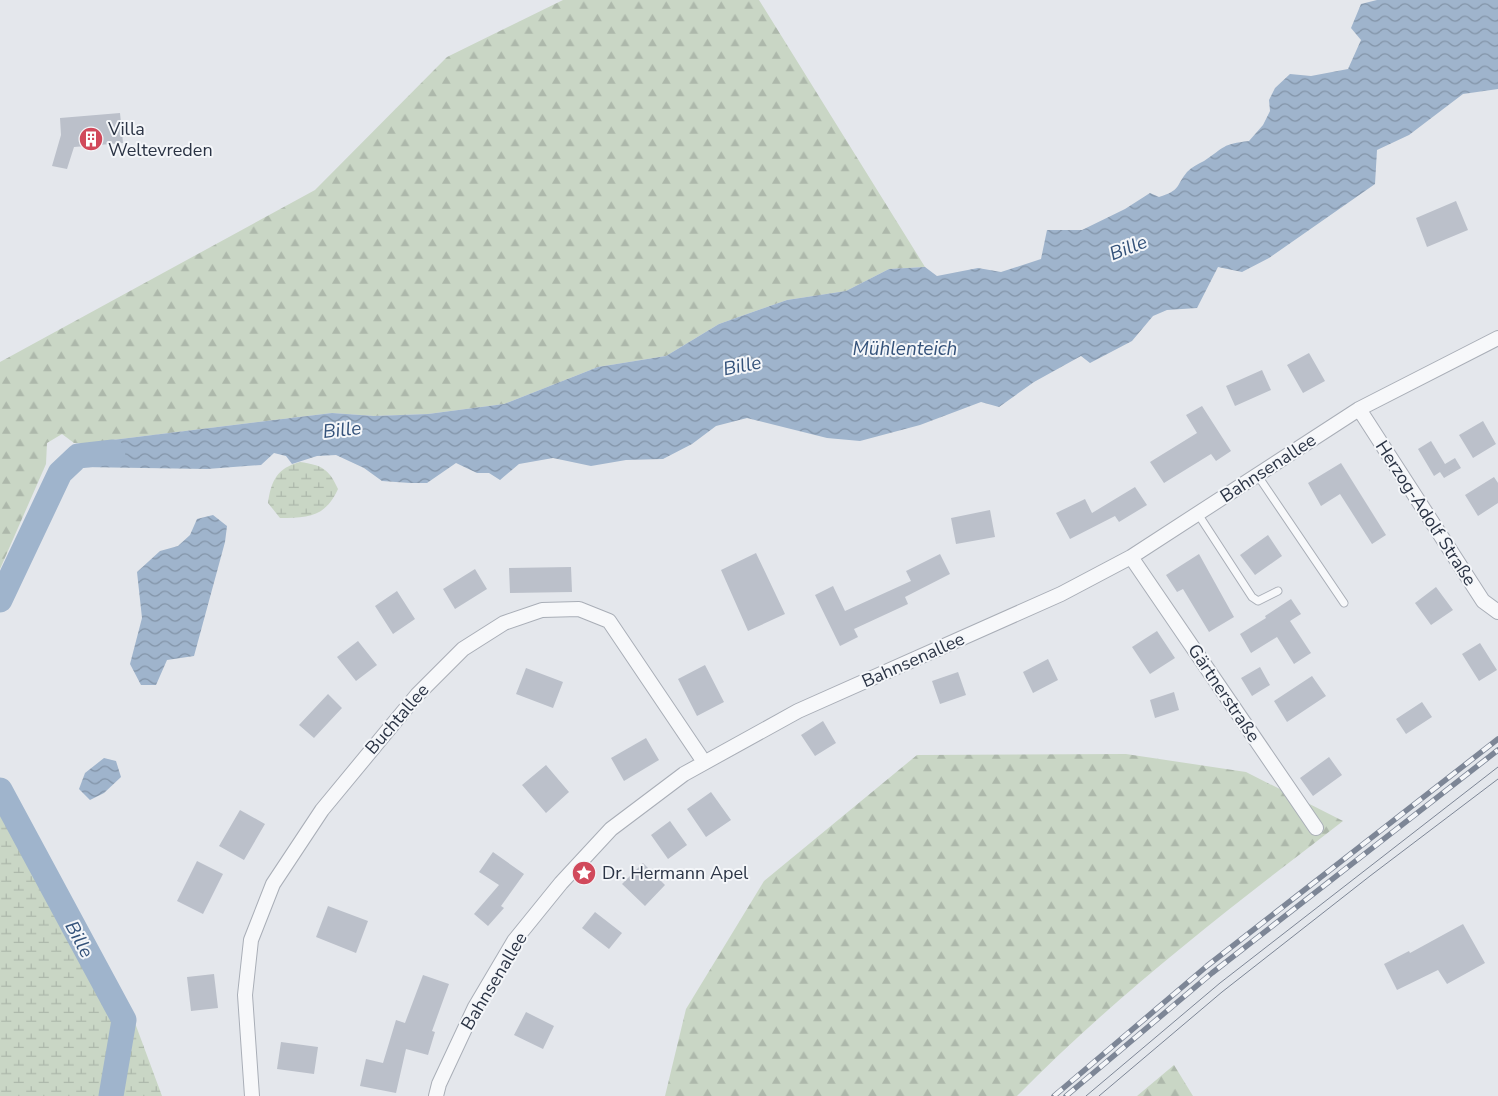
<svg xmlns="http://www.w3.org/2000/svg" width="1498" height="1096" font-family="'Nunito Sans',sans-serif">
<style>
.forest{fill:url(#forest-firs)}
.wetland{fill:url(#wetland-marsh)}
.water{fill:url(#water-waves)}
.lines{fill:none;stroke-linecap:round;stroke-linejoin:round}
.river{stroke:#9fb4cc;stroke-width:25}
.building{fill:#bbc0ca}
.service-casing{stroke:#a9aeb7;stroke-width:9}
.minor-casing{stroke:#a9aeb7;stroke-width:16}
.service{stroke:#f7f8fa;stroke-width:7}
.minor{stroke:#f7f8fa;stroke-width:14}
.tram{stroke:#7d8696;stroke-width:1}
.rail-casing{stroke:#7d8696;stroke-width:5.5}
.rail{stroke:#f4f6f9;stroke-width:4;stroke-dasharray:11;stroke-linecap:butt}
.labels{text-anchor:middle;stroke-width:4;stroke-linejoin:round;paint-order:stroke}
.poi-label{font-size:18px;fill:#2b3445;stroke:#f4f6f9;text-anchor:start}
.street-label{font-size:18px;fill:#2b3445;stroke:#f4f6f9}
.water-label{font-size:19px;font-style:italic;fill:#34527a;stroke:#f4f6f9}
</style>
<defs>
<pattern id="forest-firs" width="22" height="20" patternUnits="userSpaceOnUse" patternTransform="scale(1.25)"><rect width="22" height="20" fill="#c9d6c5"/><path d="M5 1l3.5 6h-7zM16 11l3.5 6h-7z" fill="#adb8ab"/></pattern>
<pattern id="wetland-marsh" width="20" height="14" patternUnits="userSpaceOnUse" patternTransform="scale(1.25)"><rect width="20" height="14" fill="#c9d6c5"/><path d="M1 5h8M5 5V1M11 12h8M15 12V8" fill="none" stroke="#adb8ab"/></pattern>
<pattern id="water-waves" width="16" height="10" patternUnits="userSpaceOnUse" patternTransform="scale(1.25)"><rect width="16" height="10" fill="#9fb4cc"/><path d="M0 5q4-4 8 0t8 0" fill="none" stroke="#8293a7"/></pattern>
</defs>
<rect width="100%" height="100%" fill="#e4e7ec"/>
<path class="forest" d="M563,0H759L925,267L889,269L846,291L787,300L719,324L666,356L598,367L504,404L428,414L374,416L332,413L88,443H74L62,434L47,443L46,464L0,569V362L315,190L447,57Z
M1126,754L1246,772L1343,821C1230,908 1117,994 1017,1096H665L686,1009L764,881L917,755Z
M1174,1065L1193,1096H1137Z"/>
<path class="wetland" d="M300,462C322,465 329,469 338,489C325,517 309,518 280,518L268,503C271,481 277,468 300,462Z
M0,779L7,780L135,1023L162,1096H0Z"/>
<path class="water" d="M1377,0H1498V89L1463,94L1409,135L1377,150L1375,184L1269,258L1242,272L1218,267L1197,308L1167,310L1153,316L1132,341L1090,363L1081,356L1034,382L999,407L981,402L920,425L860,441L827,438L747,418L716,426L692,444L663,459L626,460L591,466L553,458L519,464L500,480L489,473H477L456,463L427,483H410L382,481L364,468L336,455L317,456L292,464L286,456L274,453L261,465L207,469L81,467L78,456L88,443L332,413L374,416L428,414L504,404L598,367L666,356L719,324L787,300L846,291L889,269L925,267L937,276L978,268L1001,272L1041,259L1047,230H1082L1125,209L1150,193L1159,197C1181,190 1175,187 1187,172C1192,167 1198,164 1204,161C1225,147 1222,144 1249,141L1263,125L1270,111L1269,100L1275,88L1290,74L1311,76L1348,69L1361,40L1351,28L1361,4Z
M213,515L227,526L225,542L194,656L167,660L156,685H141L130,664L142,618L137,572L160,551L178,546L190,535L197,519Z
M104,758L116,761L121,777L104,793L90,800L79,789L85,773Z"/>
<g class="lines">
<path class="river" d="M0,600L60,473L78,456L113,452
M0,790L124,1020L111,1096"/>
</g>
<path class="building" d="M120,113L123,143L74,147L67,169L52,166L61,135L60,118Z
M1456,201L1468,230L1427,247L1416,218Z
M1309,353L1325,381L1303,393L1287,365Z
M1262,370L1271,390L1235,406L1226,386Z
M1202,406L1231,451L1216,461L1211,454L1164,483L1150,462L1197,433L1186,415Z
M1483,421L1496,444L1473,458L1459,435Z
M1431,441L1445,464L1455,458L1461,468L1444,478L1440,472L1434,476L1418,449Z
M1341,463L1386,535L1372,544L1340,494L1321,506L1308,483Z
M1494,477L1498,483V503L1478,516L1465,495Z
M1135,487L1147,505L1119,522L1115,516L1070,539L1056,513L1085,499L1092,513Z
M990,510L995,537L956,544L951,518Z
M1268,535L1282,556L1255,575L1240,555Z
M756,553L785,614L748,631L721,570Z
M940,554L950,574L905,597L908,604L854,629L858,637L840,646L815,595L833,586L845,611L911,581L906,571Z
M1199,554L1234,617L1209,632L1183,589L1177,592L1166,575Z
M571,567L572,592L510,593L509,568Z
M475,569L487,589L455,609L443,589Z
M1436,587L1453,610L1431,625L1415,603Z
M397,591L415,619L393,634L375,606Z
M1291,599L1301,614L1290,621L1311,653L1294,664L1277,637L1251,653L1240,634L1266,618L1265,616Z
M1157,631L1175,658L1150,674L1132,647Z
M358,641L377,665L356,681L337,657Z
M1480,643L1497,670L1479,681L1462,654Z
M1048,659L1058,680L1033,693L1023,672Z
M705,665L724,702L697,716L678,679Z
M1260,667L1270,685L1252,696L1241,678Z
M526,668L563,682L553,708L516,694Z
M958,672L966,695L940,704L932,681Z
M1312,676L1326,696L1287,722L1274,701Z
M1174,692L1179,710L1155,718L1150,700Z
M328,694L342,708L314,738L299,725Z
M1422,702L1432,717L1406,734L1396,719Z
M823,721L836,743L815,756L801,735Z
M646,738L659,760L624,781L611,758Z
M1329,757L1342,775L1313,796L1300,778Z
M546,765L569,792L546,813L522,785Z
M711,792L731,820L706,837L687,809Z
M240,810L265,824L244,860L219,846Z
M670,821L687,845L668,859L651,835Z
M493,852L524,874L501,906L504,908L488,926L474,914L499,885L479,872Z
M197,861L223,874L203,914L177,901Z
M643,863L665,885L645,906L622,884Z
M328,906L368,921L356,953L316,937Z
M595,912L622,933L609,949L582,928Z
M1463,924L1485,963L1447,984L1438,970L1397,990L1384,964L1409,951L1410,953Z
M214,974L218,1008L191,1011L187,977Z
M423,975L449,984L432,1031L435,1032L428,1055L406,1049L396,1093L360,1086L366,1059L383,1063L396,1020L405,1023Z
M526,1012L554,1026L543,1049L514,1035Z
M281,1042L318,1047L314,1074L277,1069Z"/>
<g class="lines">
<g class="service-casing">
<path id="service" d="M1258,476L1344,603
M1198,514L1252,597L1258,601L1278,591"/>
</g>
<g class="minor-casing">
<path id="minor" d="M1359,409L1483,601L1498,612
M1131,557L1316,828
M252,1096L245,995L251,940L273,884L322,810L417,695L463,649L504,623L542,610L579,609L609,621L704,762
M436,1096L439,1084L475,1007L514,941L561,883L611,829L684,774L798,711L1061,594L1131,557L1359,409L1498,338"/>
</g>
<use href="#service" class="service"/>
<use href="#minor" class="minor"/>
<path class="tram" d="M1086,1096L1220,983L1498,767
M1099,1096L1222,992L1370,876L1498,779"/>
<g class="rail-casing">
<path id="rail" d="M1054,1096L1207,966L1498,739
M1066,1096L1212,973L1498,750"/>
</g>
<use href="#rail" class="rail"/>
</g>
<defs>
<g id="building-disc" transform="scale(1.25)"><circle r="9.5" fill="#d1495b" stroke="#f4f6f9"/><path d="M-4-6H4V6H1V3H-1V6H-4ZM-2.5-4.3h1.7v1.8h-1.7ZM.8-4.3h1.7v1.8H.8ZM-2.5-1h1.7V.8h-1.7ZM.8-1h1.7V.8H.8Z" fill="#fff"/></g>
<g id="sight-disc" transform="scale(1.25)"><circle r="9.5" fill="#d1495b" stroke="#f4f6f9"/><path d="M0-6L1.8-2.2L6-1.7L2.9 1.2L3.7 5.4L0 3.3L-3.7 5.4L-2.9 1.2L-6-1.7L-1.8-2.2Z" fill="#fff"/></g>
</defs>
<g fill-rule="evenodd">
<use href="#building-disc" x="91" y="139"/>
<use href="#sight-disc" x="584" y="873"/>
</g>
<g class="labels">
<g class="poi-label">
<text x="108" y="135">Villa<tspan x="108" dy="21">Weltevreden</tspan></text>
<text x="602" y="879">Dr. Hermann Apel</text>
</g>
<g class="street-label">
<text transform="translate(1268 468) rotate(-33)" y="6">Bahnsenallee</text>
<text transform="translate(1426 513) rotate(57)" y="6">Herzog-Adolf Straße</text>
<text transform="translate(913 660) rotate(-24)" y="6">Bahnsenallee</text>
<text transform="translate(1224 693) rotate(56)" y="6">Gärtnerstraße</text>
<text transform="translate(397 719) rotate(-49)" y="6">Buchtallee</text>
<text transform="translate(494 981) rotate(-59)" y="6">Bahnsenallee</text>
</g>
<g class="water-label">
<text transform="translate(1128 247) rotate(-21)" y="7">Bille</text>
<text x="905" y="355">Mühlenteich</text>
<text transform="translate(742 365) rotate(-11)" y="7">Bille</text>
<text transform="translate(342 429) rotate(-6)" y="7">Bille</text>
<text transform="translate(80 939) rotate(62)" y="7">Bille</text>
</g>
</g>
</svg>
